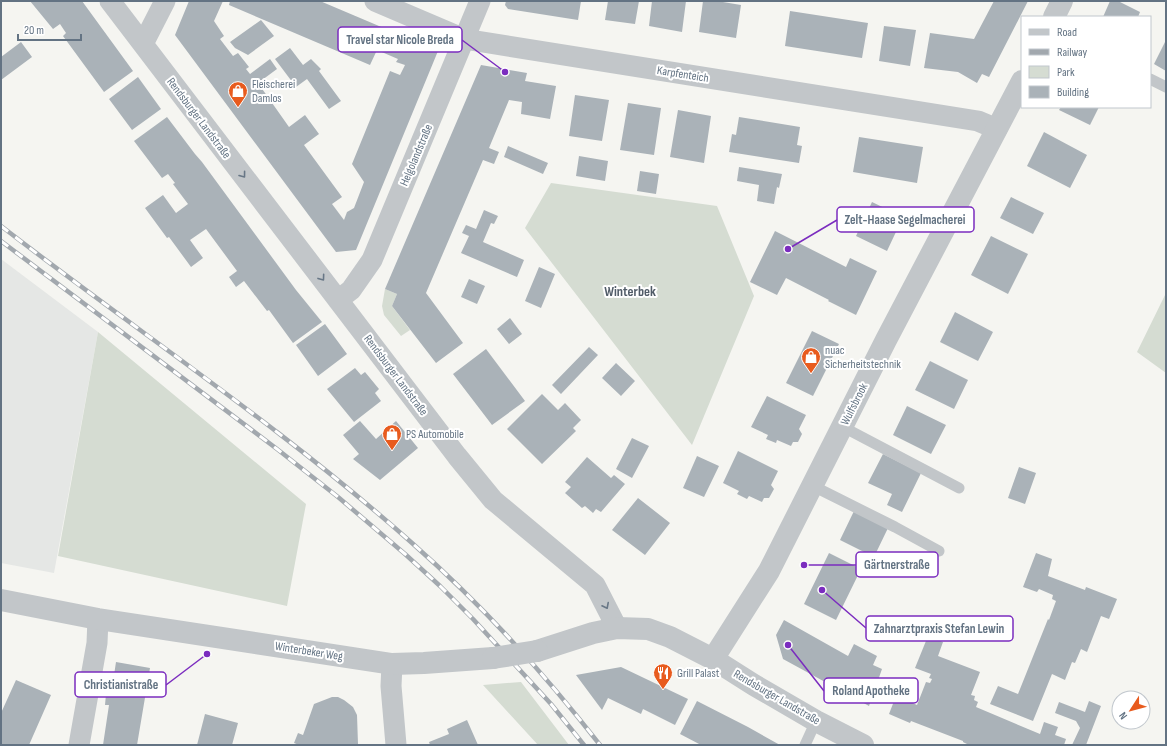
<svg xmlns="http://www.w3.org/2000/svg" width="1167" height="746" font-family="'Sofia Sans Condensed',sans-serif">
<style>
.built{fill:#e5e7e5}
.green{fill:#d5dcd2}
.building{fill:#aab2b8}
.lines{fill:none;stroke-linecap:round;stroke-linejoin:round}
.service{stroke:#c2c6c9;stroke-width:11}
.minor{stroke:#c2c6c9;stroke-width:21}
.tertiary{stroke:#c2c6c9;stroke-width:22}
.rail-casing{stroke:#a2a8ae;stroke-width:4.5}
.rail{stroke:#fff;stroke-width:3;stroke-dasharray:9;stroke-linecap:butt}
.tertiary-bridge{stroke:#c2c6c9;stroke-width:22}
.oneway{stroke:#687786}
.labels{text-anchor:middle;stroke-width:4;stroke-linejoin:round;paint-order:stroke}
.street-label{font-size:12px;fill:#637383;stroke:#fff}
.poi-label{font-size:12px;fill:#637383;stroke:#fff;text-anchor:start}
.quarter-label{font-size:14px;font-weight:bold;fill:#515c68;stroke:#fff}
.leader{fill:none;stroke:#7b2cbf;stroke-width:1.5}
.callout-dot{fill:#7b2cbf;stroke:#fff;stroke-width:1.5}
.callout{fill:#fff;stroke:#7b2cbf;stroke-width:1.5}
.callout-label{font-size:13px;text-anchor:middle;font-weight:bold;fill:#637383}
</style>
<rect width="100%" height="100%" fill="#f5f5f1"/>
<path class="built" d="M1,259L98,332L54,573L1,563Z"/>
<path class="green" d="M551,183L717,206L754,296L692,445L525,228Z
M385,289L397,294L392,306L410,330L401,336L384,315L382,306Z
M1166,293V373L1137,352Z
M98,332L306,504L287,606L58,556Z
M521,682L569,745H538L483,685Z"/>
<path class="building" d="M30,1H82L133,71L104,92L63,36L66,33L60,24L53,29Z
M189,1H223L214,21L224,36L220,39L233,56L238,53L249,67L246,69L250,74L270,59L277,69L258,83L289,127L305,115L319,134L304,145L342,197L332,204L344,220L347,212L354,208L364,182L352,164L390,71L400,75L405,65L396,62L398,59L377,50L370,65L229,5L230,1H320L438,51L356,250L336,252L175,35Z
M506,1H581L578,20L508,9L505,5Z
M608,1H639L635,24L605,20Z
M652,1H686L682,32L649,26Z
M703,1H717L741,5L736,38L699,32Z
M994,1H1028L989,77L982,74L977,83L958,72L924,68L930,33L974,39Z
M1110,1H1118L1140,12L1138,17H1103Z
M790,11L868,23L862,58L785,46Z
M261,20L274,36L248,55L235,48L230,42Z
M884,26L916,30L910,66L879,61Z
M1166,40V71L1154,64Z
M21,42L32,57L1,80V57Z
M290,48L303,65L311,59L321,69L319,71L341,101L329,109L307,79L296,87L275,59Z
M481,65L527,73L525,81L556,86L550,119L521,114L522,102L509,100L489,148L499,152L494,164L483,160L426,293L463,343L436,363L392,306L397,294L385,289Z
M138,77L161,109L132,130L109,99Z
M575,95L609,100L602,141L569,136Z
M628,103L661,108L654,155L620,150Z
M1061,107H1099L1090,125L1059,110Z
M678,110L711,116L704,163L670,157Z
M167,117L195,154L202,162L296,290L322,322L293,343L269,310L267,311L244,281L236,287L229,277L237,271L206,229L190,240L203,258L191,267L169,237L167,238L145,208L163,195L176,213L188,204L173,184L175,183L168,174L162,178L134,141Z
M739,117L800,127L797,145L802,146L799,163L729,152L732,134L736,135Z
M1044,132L1087,155L1070,188L1027,166Z
M859,137L923,147L917,183L853,172Z
M508,146L548,163L543,174L504,157Z
M579,156L608,161L605,181L576,176Z
M739,167L782,174L779,188L777,187L774,204L757,201L759,185L737,181Z
M640,171L659,174L656,194L637,191Z
M1011,197L1044,213L1033,234L1000,218Z
M872,202L903,217L887,251L856,236Z
M484,210L498,216L494,224L491,223L483,242L524,260L517,277L461,253L469,236L462,233L466,225L476,229Z
M775,231L846,267L850,258L877,271L856,315L828,301L829,300L786,278L777,295L750,282Z
M991,236L1028,254L1008,294L971,275Z
M539,267L555,274L541,308L525,301Z
M469,279L485,286L477,304L461,297Z
M955,312L993,332L978,361L940,342Z
M510,318L522,334L509,344L497,329Z
M325,324L347,354L318,376L296,345Z
M812,331L839,344L813,396L786,383Z
M589,347L598,355L561,394L552,385Z
M486,349L525,401L492,425L453,374Z
M930,361L968,380L954,409L915,390Z
M616,363L635,381L621,396L602,378Z
M355,368L361,375L365,372L379,389L375,393L381,401L354,422L327,389Z
M542,394L558,410L565,403L581,420L573,428L576,431L542,464L507,429Z
M767,396L806,415L799,429L802,434L798,442H793L791,446L777,440L776,443L766,439L768,435L751,427Z
M907,406L946,425L931,454L893,435Z
M360,421L376,439L396,421L418,448L380,480L353,459L359,454L343,435Z
M632,438L649,446L632,478L616,469Z
M738,451L778,471L771,485L774,489L769,498H764L762,502L749,496L747,499L737,494L739,491L723,483Z
M883,454L921,473L902,512L887,505L892,494L868,483Z
M697,456L719,466L704,497L683,488Z
M587,457L611,478L614,475L625,484L601,512L596,509L593,513L585,506L582,508L565,493L571,487L565,482Z
M1019,467L1036,473L1025,504L1008,498Z
M638,498L670,523L645,555L612,530Z
M854,511L888,528L874,557L840,540Z
M829,553L861,569L836,620L804,604Z
M1036,553L1052,559L1048,576L1085,590L1086,587L1117,599L1109,619L1101,616L1087,652L1081,649L1075,663L1072,662L1065,680L1052,674L1033,721L990,704L998,686L1018,694L1048,619L1049,620L1056,601L1052,599L1053,595L1039,589L1037,592L1023,587Z
M784,620L848,656L854,644L877,656L873,665L882,669L869,706L783,659L776,635Z
M928,636L943,642L938,656L980,672L971,695L975,696L974,700L978,702L976,707L1040,734L1044,722L1058,727L1055,735L1066,739L1064,745H969L963,742V741L911,721L910,723L889,714L896,696L917,705L926,682L930,683L932,679L929,678L931,674L915,668Z
M116,662L150,668L137,745H103L109,705H105L106,694L111,695Z
M621,667L688,699L675,725L643,709L641,714L608,698L602,710L576,675Z
M16,680L51,695L29,745H1V713Z
M332,697H338L344,700L353,707L357,715L358,744L352,745H299L294,743L298,733L303,735L314,704Z
M697,701L748,727L780,745H701L680,734Z
M1089,701L1101,706L1086,745H1072L1080,728L1076,721L1055,713L1059,702L1085,712Z
M205,714L238,723L232,745H197Z
M467,720L478,745H430L429,742L449,734L447,729Z"/>
<g class="lines">
<path class="service" d="M1150,79L1166,87
M843,427L959,488
M813,486L895,527L939,551
M805,745L816,721"/>
<path class="minor" d="M110,1L457,456L493,500L595,585L617,628
M375,1L464,39L978,121L997,129
M143,44L165,1
M338,300L351,290L372,260L480,1
M392,664L391,686L396,745
M79,745L97,643L98,619"/>
<path class="tertiary" d="M1054,17L1062,1
M1,600L98,619L392,664L424,663L493,658
M537,651L593,633L617,628L648,629L670,637L713,659L754,685L816,721L863,745
M713,659L769,571L886,340L1022,81"/>
<g class="rail-casing">
<path id="rail" d="M1,226C138,332 283,428 412,543C481,604 544,673 600,745
M1,241L277,449L338,497L405,554L440,586L473,619L551,704L584,745"/>
</g>
<use href="#rail" class="rail"/>
<path class="tertiary-bridge" d="M493,658L537,651"/>
</g>
<defs><path id="oneway-chevron" d="M-2-3.5L2.5 0L-2 3.5" fill="none" stroke-width="1.6" stroke-linecap="round" stroke-linejoin="round"/></defs>
<g class="oneway">
<use href="#oneway-chevron" transform="translate(243 175) rotate(53)"/>
<use href="#oneway-chevron" transform="translate(322 278) rotate(54)"/>
<use href="#oneway-chevron" transform="translate(606 606) rotate(63)"/>
</g>
<defs>
<g id="shop-pin" transform="scale(1)"><path d="M0 17L-7.5 6A9.5 9.5 0 1 1 7.5 6Z" fill="#e85b1e" stroke="#fff"/><path d="M-5-2.5h2.3a2.7 3.5 0 0 1 5.4 0H5L5.5 6h-11ZM-1.5-2.5h3a1.5 2.3 0 0 0-3 0Z" fill="#fff"/></g>
<g id="restaurant-pin" transform="scale(1)"><path d="M0 17L-7.5 6A9.5 9.5 0 1 1 7.5 6Z" fill="#e85b1e" stroke="#fff"/><path d="M-5-6h1v4h1v-4h1v4h1v-4h1v5L-1.5 .5V6h-2V.5L-5-1ZM5-6V6H3V1.5H1.5Q1.5-4 5-6Z" fill="#fff"/></g>
</defs>
<g fill-rule="evenodd">
<use href="#shop-pin" x="238" y="91"/>
<use href="#shop-pin" x="811" y="357"/>
<use href="#shop-pin" x="392" y="434"/>
<use href="#restaurant-pin" x="663" y="673"/>
</g>
<g class="labels">
<g class="street-label">
<text transform="translate(683 74) rotate(9)" y="4">Karpfenteich</text>
<text transform="translate(199 118) rotate(53)" y="4">Rendsburger Landstraße</text>
<text transform="translate(416 155) rotate(-67)" y="4">Helgolandstraße</text>
<text transform="translate(396 375) rotate(53)" y="4">Rendsburger Landstraße</text>
<text transform="translate(854 404) rotate(-63)" y="4">Wulfsbrook</text>
<text transform="translate(309 651) rotate(9)" y="4">Winterbeker Weg</text>
<text transform="translate(777 697) rotate(30)" y="4">Rendsburger Landstraße</text>
</g>
<g class="poi-label">
<text x="252" y="88">Fleischerei<tspan x="252" dy="14">Damlos</tspan></text>
<text x="825" y="354">nuac<tspan x="825" dy="14">Sicherheitstechnik</tspan></text>
<text x="406" y="438">PS Automobile</text>
<text x="677" y="677">Grill Palast</text>
</g>
<g class="quarter-label">
<text x="630" y="296">Winterbek</text>
</g>
</g>
<path class="leader" d="M505 72L462 40M788 249L837 220M804 565L856 565M822 590L866 628M207 654L166 685M788 645L824 691"/>
<g class="callout-dot">
<circle cx="505" cy="72" r="4"/>
<circle cx="788" cy="249" r="4"/>
<circle cx="804" cy="565" r="4"/>
<circle cx="822" cy="590" r="4"/>
<circle cx="207" cy="654" r="4"/>
<circle cx="788" cy="645" r="4"/>
</g>
<g class="callout">
<rect x="338" y="27" width="124" height="25" rx="4"/>
<rect x="837" y="207" width="137" height="25" rx="4"/>
<rect x="856" y="552" width="82" height="25" rx="4"/>
<rect x="866" y="616" width="147" height="25" rx="4"/>
<rect x="75" y="672" width="91" height="25" rx="4"/>
<rect x="824" y="678" width="94" height="25" rx="4"/>
</g>
<g class="callout-label">
<text x="400" y="44">Travel star Nicole Breda</text>
<text x="905" y="224">Zelt-Haase Segelmacherei</text>
<text x="897" y="569">Gärtnerstraße</text>
<text x="939" y="633">Zahnarztpraxis Stefan Lewin</text>
<text x="121" y="689">Christianistraße</text>
<text x="871" y="695">Roland Apotheke</text>
</g>
<rect width="1167" height="746" fill="none" stroke="#637383" stroke-width="4"/>
<rect x="1021" y="16" width="130" height="92" fill="#ffffff" stroke="#c1c7cd"/>
<rect x="1029" y="29" width="20" height="6" fill="#c2c6c9" stroke="#c1c7cd"/>
<text x="1057" y="36" font-size="12" fill="#637383">Road</text>
<rect x="1029" y="49" width="20" height="6" fill="#a2a8ae" stroke="#c1c7cd"/>
<text x="1057" y="56" font-size="12" fill="#637383">Railway</text>
<rect x="1029" y="66" width="20" height="12" fill="#d5dcd2" stroke="#c1c7cd"/>
<text x="1057" y="76" font-size="12" fill="#637383">Park</text>
<rect x="1029" y="86" width="20" height="12" fill="#aab2b8" stroke="#c1c7cd"/>
<text x="1057" y="96" font-size="12" fill="#637383">Building</text>
<g transform="translate(1131 710) rotate(234)"><circle r="19" fill="#ffffff" stroke="#c1c7cd"/>
<path d="M0-3L7 15L0 10L-7 15Z" fill="#e85b1e"/>
<text y="-6" font-size="11" font-weight="bold" text-anchor="middle" fill="#637383">N</text>
</g>
<path d="M18 34v6h63v-6" fill="none" stroke="#637383" stroke-width="2"/>
<text x="24" y="34" font-size="12" fill="#637383" stroke="#ffffff" stroke-width="3" paint-order="stroke">20 m</text>
</svg>
